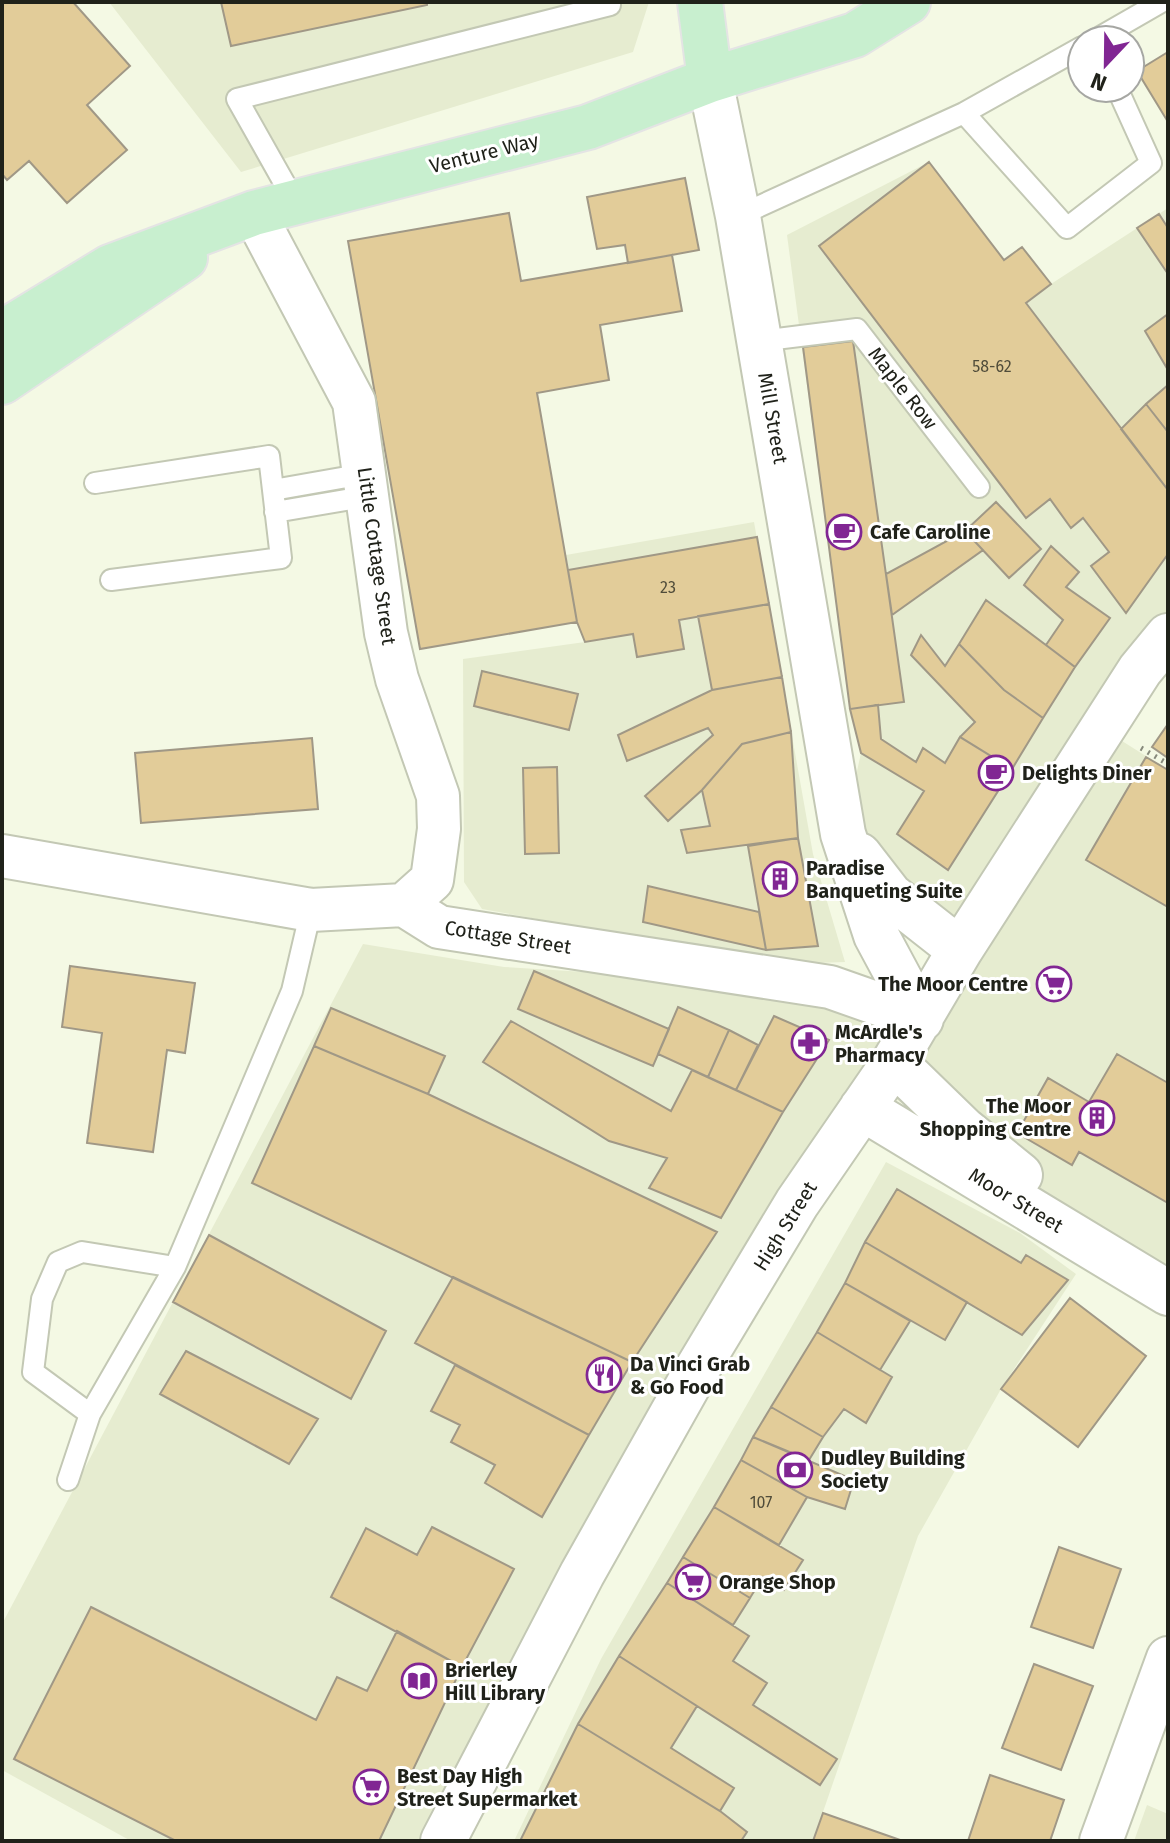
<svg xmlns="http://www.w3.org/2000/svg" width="1170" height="1843" font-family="'Fira Sans',sans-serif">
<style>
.built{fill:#e6ecd0}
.building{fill:#e2cc99;stroke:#a09886;stroke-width:2}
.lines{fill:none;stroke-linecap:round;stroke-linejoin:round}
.service-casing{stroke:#c3c8b4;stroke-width:24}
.minor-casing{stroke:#c3c8b4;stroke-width:46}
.tertiary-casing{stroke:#c3c8b4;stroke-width:48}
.primary-casing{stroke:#e4e4e4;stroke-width:48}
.path{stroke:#878a7c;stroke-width:5;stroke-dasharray:2 6;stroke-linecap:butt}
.service{stroke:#fff;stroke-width:20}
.minor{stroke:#fff;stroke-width:42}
.tertiary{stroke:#fff;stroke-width:44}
.primary{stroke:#c8efcf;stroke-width:44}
.labels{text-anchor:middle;stroke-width:6;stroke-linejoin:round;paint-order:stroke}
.number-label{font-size:16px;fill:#504c3a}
.street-label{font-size:20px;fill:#20221a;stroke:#fff}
.poi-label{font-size:20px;font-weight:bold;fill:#20221a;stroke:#fff;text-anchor:start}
</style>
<rect width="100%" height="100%" fill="#f4f9e4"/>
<path class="built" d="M109,2H649L633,52L241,172Z
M929,162L1003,260L1022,247L1051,284L1168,208V610L1140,670L1103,729L1168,770V1290L877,1086L443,1841H131L2,1770V1624L363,944L504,967L830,987L921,1019L959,950L843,834L861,753L850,709L787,235Z
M754,522L813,854L845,962L785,964L482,909L464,882L463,659L585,642L577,622L566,555Z
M886,1162L1020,1233L1076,1274L1001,1389L918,1536L813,1841H514L601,1659Z
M1147,1805L1168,1814V1841H1134Z"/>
<path class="building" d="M2,2H73L130,66L87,105L127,150L67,203L29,161L7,180L2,174Z
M221,2H427V5L231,46Z
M1168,52V122L1137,71Z
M929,162L1004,260L1022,247L1051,284L1026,303L1168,490V554L1126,613L1091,566L1109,552L1083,518L1071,528L1050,499L1026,518L819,246Z
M685,178L699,250L628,263L625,245L597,249L587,197Z
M509,213L521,281L672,255L682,311L600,325L609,380L537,393L577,622L420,649L348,241Z
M1159,214L1168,228V274L1137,228Z
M1168,314V370L1145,331Z
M853,341L904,702L850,709L803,347Z
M1168,385V432L1146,404Z
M1146,404L1168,432V490L1121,429Z
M996,502L1041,549L1009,578L965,531Z
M965,531L983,550L892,615L886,574Z
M757,537L769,604L679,620L684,649L637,657L633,634L585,642L577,622L568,570Z
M1051,546L1079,572L1066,587L1110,618L1075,667L1046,645L1063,620L1024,585Z
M986,600L1075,667L1043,718L1004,690L959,644Z
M769,604L782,677L712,690L698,616Z
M921,635L945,666L959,644L1004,690L1043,718L1012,769L960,737L975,722L911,655Z
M482,671L578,694L569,730L474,706Z
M782,677L791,732L742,744L702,790L668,821L645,796L713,735L708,728L627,761L618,735L712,690Z
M878,705L881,739L916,762L923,748L945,763L960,737L1012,769L948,870L897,834L924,791L861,753L850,709Z
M1168,724V758L1152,747Z
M791,732L798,838L687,853L681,830L710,826L702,790L742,744Z
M312,738L318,809L141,823L135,753Z
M1146,757L1168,770V907L1086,860Z
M557,767L559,853L525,854L523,768Z
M798,838L818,946L766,950L748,846Z
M648,886L759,912L766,950L643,922Z
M70,966L195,983L185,1053L167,1050L153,1152L87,1143L102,1033L62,1027Z
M534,971L669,1029L653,1066L518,1009Z
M678,1007L729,1030L708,1077L658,1054Z
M331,1008L445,1056L428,1094L314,1046Z
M774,1016L829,1040L783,1112L736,1090Z
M511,1021L671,1111L692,1070L783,1112L721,1218L649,1188L667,1158L609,1141L483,1062Z
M729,1030L758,1045L736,1090L708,1077Z
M314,1046L428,1094L717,1232L632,1362L252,1183Z
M1117,1054L1168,1083V1203L1079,1152L1072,1165L1017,1133L1048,1078L1089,1102Z
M897,1189L1021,1263L1026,1255L1068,1280L1022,1335L865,1242Z
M209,1235L386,1331L351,1399L173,1302Z
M865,1242L967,1302L945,1340L845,1283Z
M453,1277L632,1362L589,1435L415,1343Z
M845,1283L910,1321L880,1370L817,1332Z
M1070,1298L1146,1356L1078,1447L1001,1389Z
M817,1332L892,1377L866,1423L844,1409L823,1437L771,1407Z
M186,1351L318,1419L289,1464L160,1394Z
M455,1365L589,1435L542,1517L485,1483L495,1465L451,1442L460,1425L431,1411Z
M771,1407L823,1437L809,1460L753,1437Z
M753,1437L854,1480L845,1509L807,1497L741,1460Z
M741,1460L807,1497L779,1545L714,1507Z
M714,1507L803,1560L784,1590L763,1577L750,1598L683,1557Z
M432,1527L514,1569L462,1667L331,1597L366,1528L417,1555Z
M1059,1547L1121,1569L1093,1648L1031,1627Z
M683,1557L750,1598L733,1625L667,1583Z
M667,1583L749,1636L733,1661L767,1683L753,1705L837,1759L820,1785L619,1656Z
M91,1607L316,1720L337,1677L367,1691L397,1631L462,1667L379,1841H176L14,1759Z
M619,1656L697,1706L671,1748L734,1788L720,1811L578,1724Z
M1034,1664L1093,1686L1061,1770L1002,1748Z
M578,1724L720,1811L747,1832L741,1841H520Z
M990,1775L1064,1800L1050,1841H968Z
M823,1813L903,1841H813Z"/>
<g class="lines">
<g class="service-casing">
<path id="service" d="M1095,40L1161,2
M964,113L1067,228L1151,163L1117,88
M295,202L237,99L610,5
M738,216L964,113L1082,47
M760,341L857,329L979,487
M95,483L269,456L281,558L111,580
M273,490L364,474
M275,512L369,496
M90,1414L33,1372L42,1299L58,1262L82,1252L175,1267
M68,1480L90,1414L175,1267L292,991L311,910"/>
</g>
<g class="minor-casing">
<path id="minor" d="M254,213L354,402L386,633L397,679L438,796L439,829L432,880L404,905
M2,856L311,910L404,905L439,927L830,987L921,1019
M1101,1841L1168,1658"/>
</g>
<g class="tertiary-casing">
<path id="tertiary" d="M710,80L738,216L843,834L876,935L921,1019
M859,855L890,895L960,950
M894,1062L963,1129L1020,1175
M862,1108L1168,1293
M443,1841L582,1574L699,1366L797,1203L894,1062L960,950L1140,670L1168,636"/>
</g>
<g class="primary-casing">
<path id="primary" d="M700,2L710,80
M2,333L110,267L254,213L588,127L710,80L855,35L908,2
M2,382L185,258"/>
</g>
<path class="path" d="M1141,748L1168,764"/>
<use href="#service" class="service"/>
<use href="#minor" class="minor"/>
<use href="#tertiary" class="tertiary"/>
<use href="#primary" class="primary"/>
</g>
<defs>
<g id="cafe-ring" transform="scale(1.8)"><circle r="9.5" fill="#fff" stroke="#812693" stroke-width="1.5"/><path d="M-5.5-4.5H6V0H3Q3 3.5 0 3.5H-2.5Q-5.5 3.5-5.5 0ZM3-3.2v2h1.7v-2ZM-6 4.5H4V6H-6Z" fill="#812693"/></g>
<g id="building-ring" transform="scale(1.8)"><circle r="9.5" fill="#fff" stroke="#812693" stroke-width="1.5"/><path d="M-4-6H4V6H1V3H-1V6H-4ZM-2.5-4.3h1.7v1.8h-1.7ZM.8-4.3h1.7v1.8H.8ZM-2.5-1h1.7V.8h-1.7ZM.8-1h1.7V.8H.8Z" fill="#812693"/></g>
<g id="supermarket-ring" transform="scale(1.8)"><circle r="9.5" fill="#fff" stroke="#812693" stroke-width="1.5"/><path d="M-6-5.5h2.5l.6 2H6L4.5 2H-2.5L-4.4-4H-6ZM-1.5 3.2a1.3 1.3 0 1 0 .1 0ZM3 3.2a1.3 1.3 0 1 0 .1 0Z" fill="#812693"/></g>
<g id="pharmacy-ring" transform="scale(1.8)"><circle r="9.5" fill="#fff" stroke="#812693" stroke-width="1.5"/><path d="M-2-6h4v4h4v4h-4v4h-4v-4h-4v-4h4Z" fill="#812693"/></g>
<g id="restaurant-ring" transform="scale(1.8)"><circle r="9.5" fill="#fff" stroke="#812693" stroke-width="1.5"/><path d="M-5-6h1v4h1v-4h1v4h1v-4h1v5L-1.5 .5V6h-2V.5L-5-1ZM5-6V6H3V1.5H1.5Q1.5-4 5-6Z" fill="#812693"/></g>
<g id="bank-ring" transform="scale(1.8)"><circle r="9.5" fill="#fff" stroke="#812693" stroke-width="1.5"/><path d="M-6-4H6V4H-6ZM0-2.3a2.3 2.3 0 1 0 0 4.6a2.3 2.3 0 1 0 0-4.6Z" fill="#812693"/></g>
<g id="library-ring" transform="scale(1.8)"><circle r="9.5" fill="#fff" stroke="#812693" stroke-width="1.5"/><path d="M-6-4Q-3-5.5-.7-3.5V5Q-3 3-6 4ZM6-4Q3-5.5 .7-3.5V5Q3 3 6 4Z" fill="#812693"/></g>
</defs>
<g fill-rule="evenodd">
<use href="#cafe-ring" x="844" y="532"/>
<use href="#cafe-ring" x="996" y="773"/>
<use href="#building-ring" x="780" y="879"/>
<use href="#supermarket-ring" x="1054" y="984"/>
<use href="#pharmacy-ring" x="809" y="1043"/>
<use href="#building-ring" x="1097" y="1118"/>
<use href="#restaurant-ring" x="604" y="1375"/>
<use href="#bank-ring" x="795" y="1470"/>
<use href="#supermarket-ring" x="693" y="1582"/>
<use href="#library-ring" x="419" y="1681"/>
<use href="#supermarket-ring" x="371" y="1787"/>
</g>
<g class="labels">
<g class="number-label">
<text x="992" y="372">58-62</text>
<text x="668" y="593">23</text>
<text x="761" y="1508">107</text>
</g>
<g class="street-label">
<text transform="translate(484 153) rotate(-14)" y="7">Venture Way</text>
<text transform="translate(903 388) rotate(52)" y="7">Maple Row</text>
<text transform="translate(773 418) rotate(80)" y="7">Mill Street</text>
<text transform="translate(377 556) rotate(82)" y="7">Little Cottage Street</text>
<text transform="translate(508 937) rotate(9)" y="7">Cottage Street</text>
<text transform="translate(1016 1200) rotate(31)" y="7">Moor Street</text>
<text transform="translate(785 1226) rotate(-58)" y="7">High Street</text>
</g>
<g class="poi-label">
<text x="870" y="539">Cafe Caroline</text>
<text x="1022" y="780">Delights Diner</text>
<text x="806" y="875">Paradise<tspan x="806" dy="23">Banqueting Suite</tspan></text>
<text x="1028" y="991" text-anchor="end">The Moor Centre</text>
<text x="835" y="1039">McArdle's<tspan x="835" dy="23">Pharmacy</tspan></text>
<text x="1071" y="1113" text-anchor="end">The Moor<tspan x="1071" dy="23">Shopping Centre</tspan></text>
<text x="630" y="1371">Da Vinci Grab<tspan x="630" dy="23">&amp; Go Food</tspan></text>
<text x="821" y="1465">Dudley Building<tspan x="821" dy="23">Society</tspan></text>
<text x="719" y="1589">Orange Shop</text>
<text x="445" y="1677">Brierley<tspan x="445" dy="23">Hill Library</tspan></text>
<text x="397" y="1783">Best Day High<tspan x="397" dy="23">Street Supermarket</tspan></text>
</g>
</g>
<rect width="1170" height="1843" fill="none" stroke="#20221a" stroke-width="8"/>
<g transform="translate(1106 64) rotate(202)"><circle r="38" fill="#ffffff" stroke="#a6a7a3" stroke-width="2"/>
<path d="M0-6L14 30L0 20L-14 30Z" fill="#812693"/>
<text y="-12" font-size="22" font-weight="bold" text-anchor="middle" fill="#20221a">N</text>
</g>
</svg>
